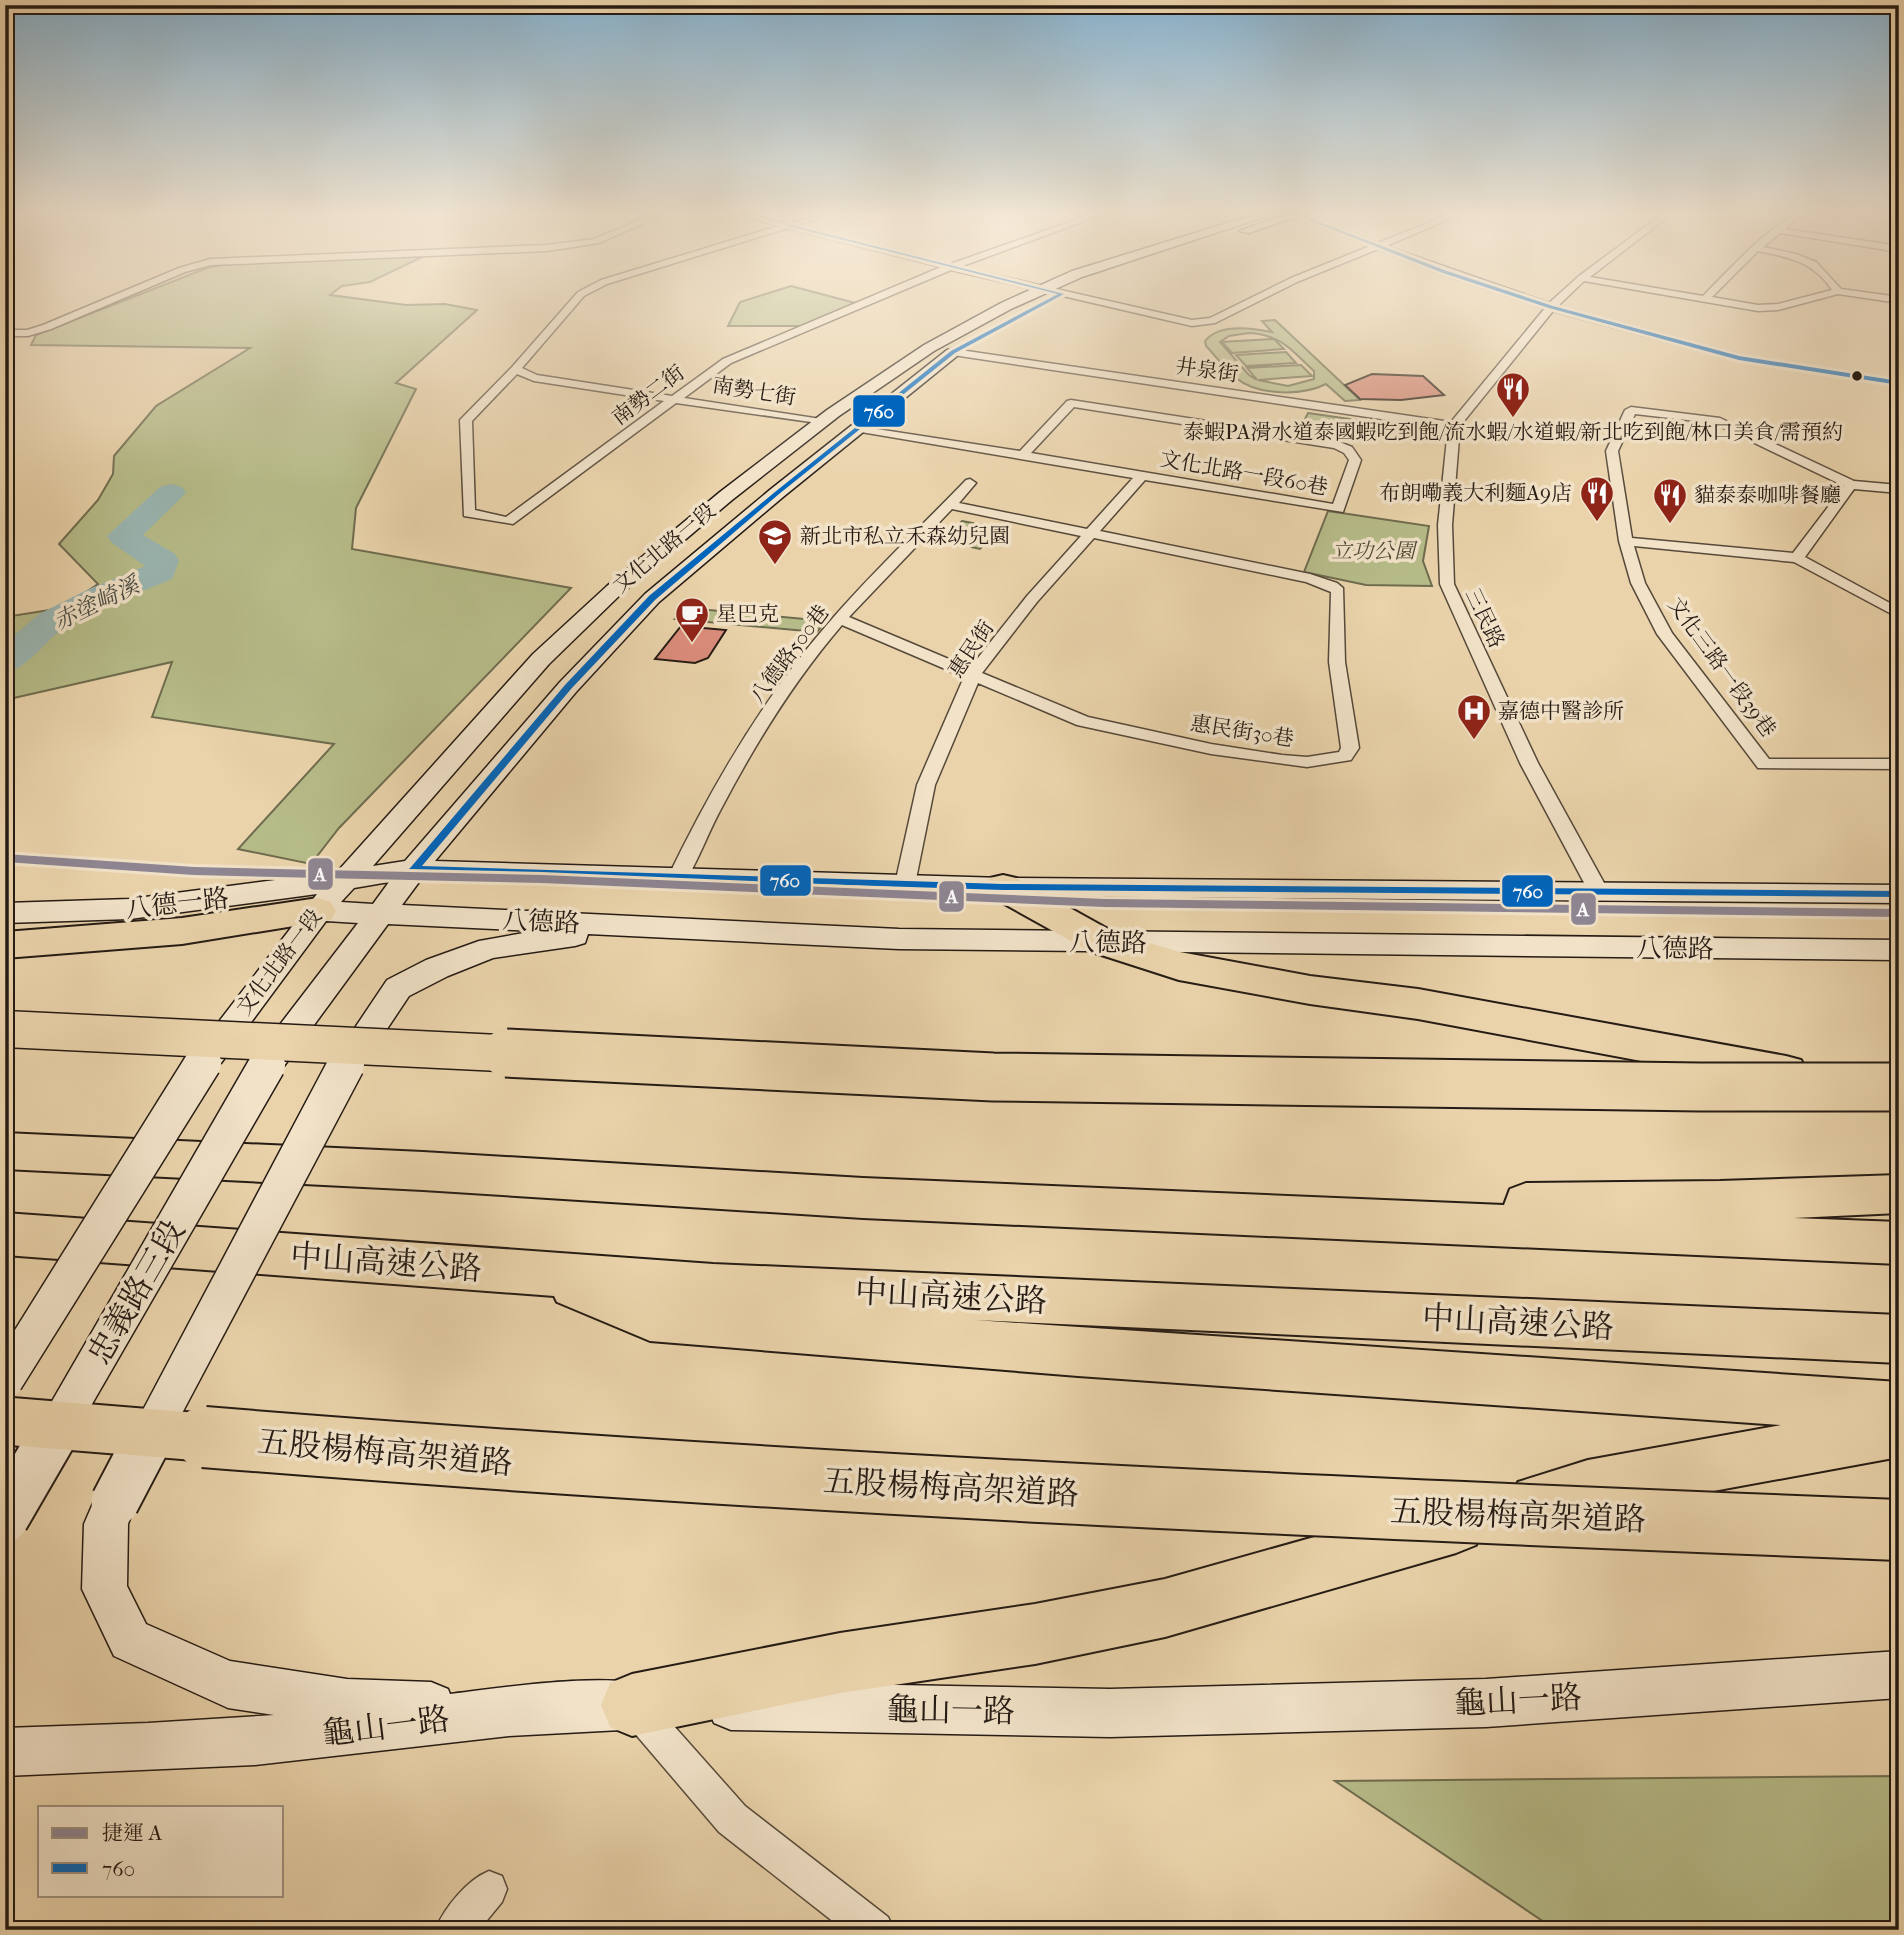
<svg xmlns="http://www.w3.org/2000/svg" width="1904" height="1935" font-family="'IM FELL French Canon','Noto Serif TC',serif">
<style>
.green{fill:#b6bc89;stroke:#6e6c4e;stroke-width:2;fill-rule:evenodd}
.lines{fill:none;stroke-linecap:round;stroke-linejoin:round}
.river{fill:#9ab6b2;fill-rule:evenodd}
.building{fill:#dc8d7c;stroke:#251b14;stroke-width:2}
.street-casing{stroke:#56493a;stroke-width:3}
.secondary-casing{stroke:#251b14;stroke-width:3}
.highway-casing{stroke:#251b14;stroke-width:4}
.street{fill:#f1e2c8;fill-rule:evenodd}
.secondary{fill:#f1e2c8;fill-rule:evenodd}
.highway{fill:#ead3ab;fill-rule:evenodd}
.secondary-bridge-far1-casing{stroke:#251b14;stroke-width:39;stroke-linecap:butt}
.secondary-bridge-casing{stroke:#251b14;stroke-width:51;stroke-linecap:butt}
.highway-bridge-far2-casing{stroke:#251b14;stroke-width:39;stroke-linecap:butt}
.highway-bridge-far1-casing{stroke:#251b14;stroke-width:51;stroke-linecap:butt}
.highway-bridge-casing{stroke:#251b14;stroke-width:64;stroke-linecap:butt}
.secondary-bridge-far1{stroke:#f1e2c8;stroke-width:36}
.secondary-bridge{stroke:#f1e2c8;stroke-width:47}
.highway-bridge-far2{stroke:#ead3ab;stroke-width:36}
.highway-bridge-far1{stroke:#ead3ab;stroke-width:47}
.highway-bridge{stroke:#ead3ab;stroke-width:60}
.bus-1-casing{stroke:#f1e2c8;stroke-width:6}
.bus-1{fill:#0065bd;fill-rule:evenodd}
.metro-1-casing{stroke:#f1e2c8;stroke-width:6}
.metro-1{fill:#8e8693;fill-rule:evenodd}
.bus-dot{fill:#251b14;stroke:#f1e2c8;stroke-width:2.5}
.labels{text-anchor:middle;stroke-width:7;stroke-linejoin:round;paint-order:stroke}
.far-street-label{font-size:21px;fill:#251b14;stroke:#f1e2c8}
.far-poi-label{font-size:21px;fill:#251b14;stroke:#f1e2c8;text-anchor:start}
.far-park-label{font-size:21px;font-style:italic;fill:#504b37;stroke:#f1e2c8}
.far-water-label{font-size:23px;font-style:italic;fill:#484a43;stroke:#f1e2c8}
.street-label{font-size:26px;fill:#251b14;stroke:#f1e2c8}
.near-street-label{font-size:32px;fill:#251b14;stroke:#f1e2c8}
.line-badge{stroke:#f1e2c8;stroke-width:2.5}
.badge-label{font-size:19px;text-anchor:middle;font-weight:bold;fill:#fff}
</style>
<rect width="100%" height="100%" fill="#ead3ab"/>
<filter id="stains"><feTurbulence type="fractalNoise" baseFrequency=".00286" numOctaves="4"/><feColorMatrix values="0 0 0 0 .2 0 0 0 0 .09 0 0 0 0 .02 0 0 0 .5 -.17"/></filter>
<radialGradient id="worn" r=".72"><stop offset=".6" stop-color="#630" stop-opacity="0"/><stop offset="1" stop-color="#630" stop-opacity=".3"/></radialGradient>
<path class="green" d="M424,256L370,282L342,286L330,295L406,305L445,304L477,310L396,383L416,389L356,508L352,549L571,588L339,828L311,864L238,849L334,744L152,717L172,662L5,700V617L62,608L98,584L59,544L98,500L113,474L114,456L156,406L250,348L31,345L36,335L207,268L231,263Z
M791,286L859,304L802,326H728L740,302Z
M1275,320L1360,400L1345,401L1326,384C1302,396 1258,396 1236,378C1225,370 1216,356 1206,346L1205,341C1219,323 1253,328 1272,332L1262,321ZM1249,333C1282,335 1291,350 1314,371V379L1288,386L1258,380L1312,376L1301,365L1247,368L1257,380L1249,375L1220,342L1229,336Z
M1274,339L1284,349L1232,353L1222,342Z
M1286,352L1296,363L1246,366L1236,355Z
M1308,413L1364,421L1356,442L1311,436L1312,432L1302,425Z
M1328,511L1429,526L1423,561L1432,586L1366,585L1304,572Z
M962,521L998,528L980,549L943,541Z
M688,608L826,621L817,632L675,619Z
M1899,1776V1930H1556L1335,1781Z"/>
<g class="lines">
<path class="river" d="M171,484L182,487L186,493L143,535L175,554L179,561L172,579C136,594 99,607 66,627C44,640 31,667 5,673V643L39,614L89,589L145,566L112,543L107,536L160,487Z"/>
</g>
<path class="building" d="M1372,374L1423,376L1444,395L1401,400L1360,399L1345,385Z
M681,626L726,630L708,658L695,663L655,659Z"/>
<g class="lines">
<g class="street-casing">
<path id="street" d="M652,215H662L599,243L547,251L211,265L185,272L51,329L28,336H5V330H27L43,325L179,268L210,259L547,245L594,239Z
M742,215C758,214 772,223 787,223C800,223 812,215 826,215L797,225L950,264L1090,215H1101L960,267L1192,320L1210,318L1291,278L1370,246L1294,215H1305L1378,243L1448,215H1459L1386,246L1549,303L1579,276L1661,215H1670L1590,277L1703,296C1721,278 1778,215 1801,215L1785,229L1899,246V252L1780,233L1763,247L1796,254L1816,262L1841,289L1899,297V303L1838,294L1778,310L1758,311L1584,281L1558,306L1740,355L1899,380V386L1739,361L1553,311L1460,426L1452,525L1454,584L1538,763L1609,892L1606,897H1592L1589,892L1520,763L1440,584L1438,525L1448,429L953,355L948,352L953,349L1451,422L1545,308L1442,274L1378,249L1297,282L1215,323L1192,326L951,270L731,363L684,398L821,419L827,422L825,424L676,403L513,524L464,516L460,420L512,367L578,292L601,280L778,226ZM788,228L941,267L723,359L672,396L537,375L522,368L584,296L607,284ZM1758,251C1789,257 1814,262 1832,290L1778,304L1758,305L1712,297ZM517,374L534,381L664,401L506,517L475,510L472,421Z
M1071,400L1337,441L1352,447L1361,460L1343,512L1145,480L1100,531L1310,574L1337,583L1343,588L1345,662L1359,748L1351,760L1307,767L1211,754L1077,725L978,683L935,785L915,884L912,889H898L895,884L917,785L964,677L842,625C794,681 755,744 721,809C708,833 699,859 685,882H671L668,877C711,788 761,701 826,626C869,575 919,529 966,480L970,479L976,483L959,503L1087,529L1133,478L861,432L857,430V426L1020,451L1067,401ZM1074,407L1334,448L1344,453L1349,460L1333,504L1031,453ZM952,509L1081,536L1027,596L970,668L849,617ZM1094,538L1306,582L1331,592L1329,662L1341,748L1339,752L1307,757L1282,755L1211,744L1088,717L982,673L1037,602Z
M1631,407L1720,418L1854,481L1899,485V493L1854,489L1805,557L1899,608V618L1794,562L1634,546L1645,583L1672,633L1769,759H1899V769L1758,768L1657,634L1631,583L1619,541L1606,451L1625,410ZM1635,414L1713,423L1844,486L1793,553L1632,538L1618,451Z
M638,1694L650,1699L745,1806L888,1917L894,1930H844L719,1832L626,1723L621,1711L626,1699Z
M489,1871L502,1876L507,1889L502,1902L479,1930H435C445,1907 467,1880 489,1871Z"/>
</g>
<g class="secondary-casing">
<path id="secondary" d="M1253,215H1270L1082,277L1011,309L934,351L839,416L732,500L621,594L549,664L373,866L405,861L560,682L645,594L771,489L947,350L952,349L959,353L957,356L783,497L659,602L576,692L435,861L1003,878L1899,885V903L1003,896L422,878L402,905L899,929L1899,940V960L899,949L588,934L585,943L575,946L493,958L448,976L409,996L359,1071L348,1074L337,1071L332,1062L387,980L426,960L479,941L535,931L388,924L284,1066L273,1069L262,1066L257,1057L262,1048L358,923L326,921L221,1063L210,1066L199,1063L194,1054L317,894L130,919L5,923V903L130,899L337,872L533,654L607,586L720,492L827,410L924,345L1001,303L1072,271ZM389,882L373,904L341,902L354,888Z
M1284,215H1301L1249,233L1239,231Z
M115,1481L130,1487L136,1502L128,1524L127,1586L146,1624L230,1661L347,1679L431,1682L448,1689L450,1694C500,1688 614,1670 657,1688L664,1705L657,1722L640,1729L509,1736L255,1765L5,1776V1728L148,1723L274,1715L228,1708L114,1656L82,1589L84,1524L100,1487Z
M1899,1651V1698L1486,1727L1110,1737L731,1730L714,1723L707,1706L714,1689L731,1682L1110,1689L1486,1679Z"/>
</g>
<g class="highway-casing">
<path id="highway" d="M1003,875L1016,878L1115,933L1180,952L1310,976L1418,989L1786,1056L1801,1060L1807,1072L1801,1084L1786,1088L1418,1019L1310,1004L1179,980L1089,951L990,896L985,887L990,878Z
M318,898L331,902L336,911L331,920L182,944L5,958V932L182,918Z
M5,1133L423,1152L863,1178L1504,1205L1510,1189L1526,1183L1720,1181L1899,1175V1213L1794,1218L1899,1222V1264L863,1218L423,1190L5,1169Z
M5,1213L713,1264L1899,1315V1363L975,1320L1899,1382V1457L1588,1514L1538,1530L1518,1522L1510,1502L1518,1482L1588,1460L1781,1425L1078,1376L650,1341L557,1302L554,1296L5,1255Z
M1456,1497L1476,1505L1484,1525L1476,1545L1456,1553L1165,1637L1035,1664L840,1693L632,1736L610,1727L601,1705L610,1683L632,1674L840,1633L1035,1604L1165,1579Z"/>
</g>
<use href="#street" class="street"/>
<use href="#secondary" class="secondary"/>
<use href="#highway" class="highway"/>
<g class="secondary-bridge-far1-casing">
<path id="secondary-bridge-far1" d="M5,1380L203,1063
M51,1439L267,1065
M148,1439L346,1065"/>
</g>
<g class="secondary-bridge-casing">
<path id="secondary-bridge" d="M115,1502L149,1437
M5,1518L52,1437"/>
</g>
<g class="highway-bridge-far2-casing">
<path id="highway-bridge-far2" d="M5,1029L542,1055"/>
</g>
<g class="highway-bridge-far1-casing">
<path id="highway-bridge-far1" d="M506,1053L993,1077L1700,1087H1899
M5,1421L226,1439"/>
</g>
<g class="highway-bridge-casing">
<path id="highway-bridge" d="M204,1437C768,1483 1334,1508 1899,1530"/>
</g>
<use href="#secondary-bridge-far1" class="secondary-bridge-far1"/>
<use href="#secondary-bridge" class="secondary-bridge"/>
<use href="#highway-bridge-far2" class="highway-bridge-far2"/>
<use href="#highway-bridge-far1" class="highway-bridge-far1"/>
<use href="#highway-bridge" class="highway-bridge"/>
<g class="bus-1-casing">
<path id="bus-1" d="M1296,215H1301L1447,271L1553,306L1739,356L1899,381V385L1739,360L1549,308L1443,273Z
M788,224L1064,294L955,353L779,494L655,600L571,689L422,866L1003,884L1899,891V897L1003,890L411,871L409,869L411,867L565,685L649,596L775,492L951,351L1058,294L788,226Z"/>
</g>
<use href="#bus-1" class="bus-1"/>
<g class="metro-1-casing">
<path id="metro-1" d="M5,854L194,867L542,875L1105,899L1899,909V917L1105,907L542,883L194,875L5,862Z"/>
</g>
<use href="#metro-1" class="metro-1"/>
</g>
<linearGradient id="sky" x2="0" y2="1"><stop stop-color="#89b5d2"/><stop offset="0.44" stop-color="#f6ebd9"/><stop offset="1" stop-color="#f6ebd9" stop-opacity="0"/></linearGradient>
<rect width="1904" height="486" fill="url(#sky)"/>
<defs>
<g id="restaurant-pin" transform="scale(1.75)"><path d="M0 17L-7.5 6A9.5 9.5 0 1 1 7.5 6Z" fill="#8f2418" stroke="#f1e2c8"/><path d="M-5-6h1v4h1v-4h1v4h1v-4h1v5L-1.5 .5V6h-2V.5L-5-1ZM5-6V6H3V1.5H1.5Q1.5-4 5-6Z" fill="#fff"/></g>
<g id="school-pin" transform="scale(1.75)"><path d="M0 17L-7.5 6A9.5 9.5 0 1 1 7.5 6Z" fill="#8f2418" stroke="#f1e2c8"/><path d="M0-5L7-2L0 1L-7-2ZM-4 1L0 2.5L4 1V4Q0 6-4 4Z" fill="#fff"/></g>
<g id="cafe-pin" transform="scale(1.75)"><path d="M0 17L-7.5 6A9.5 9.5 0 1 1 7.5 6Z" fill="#8f2418" stroke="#f1e2c8"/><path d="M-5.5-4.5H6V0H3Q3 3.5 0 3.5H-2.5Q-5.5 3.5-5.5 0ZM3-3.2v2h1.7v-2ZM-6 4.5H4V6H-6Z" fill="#fff"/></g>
<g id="hospital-pin" transform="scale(1.75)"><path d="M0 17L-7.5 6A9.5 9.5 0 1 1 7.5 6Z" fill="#8f2418" stroke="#f1e2c8"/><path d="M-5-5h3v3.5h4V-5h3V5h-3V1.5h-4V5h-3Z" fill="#fff"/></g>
</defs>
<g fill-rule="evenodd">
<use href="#restaurant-pin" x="1513" y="389"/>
<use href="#restaurant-pin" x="1597" y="493"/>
<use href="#restaurant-pin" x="1670" y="495"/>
<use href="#school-pin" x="775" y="536"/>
<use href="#cafe-pin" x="692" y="614"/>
<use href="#hospital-pin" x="1474" y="711"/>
</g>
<circle class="bus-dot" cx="1857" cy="376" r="6"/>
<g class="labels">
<g class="far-street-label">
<text transform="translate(1207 370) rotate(8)" y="7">井泉街</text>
<text transform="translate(754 391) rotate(9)" y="7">南勢七街</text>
<text transform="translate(648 395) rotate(-37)" y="7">南勢二街</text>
<text transform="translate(1244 473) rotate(10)" y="7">文化北路一段60巷</text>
<text transform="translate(664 548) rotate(-40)" y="7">文化北路一段</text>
<text transform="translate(1485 618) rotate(65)" y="7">三民路</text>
<text transform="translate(971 649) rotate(-56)" y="7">惠民街</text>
<text transform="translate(789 654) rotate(-53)" y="7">八德路500巷</text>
<text transform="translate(1722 667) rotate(54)" y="7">文化三路一段39巷</text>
<text transform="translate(1242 731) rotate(9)" y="7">惠民街30巷</text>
<text transform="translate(279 962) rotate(-53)" y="7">文化北路一段</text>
</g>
<g class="far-poi-label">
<text x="1513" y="439" text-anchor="middle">泰蝦PA滑水道泰國蝦吃到飽/流水蝦/水道蝦/新北吃到飽/林口美食/需預約</text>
<text x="1572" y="500" text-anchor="end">布朗嘞義大利麵A9店</text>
<text x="1694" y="502">貓泰泰咖啡餐廳</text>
<text x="800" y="543">新北市私立禾森幼兒園</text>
<text x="716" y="621">星巴克</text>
<text x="1498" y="718">嘉德中醫診所</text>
</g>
<g class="far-park-label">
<text x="1373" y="558">立功公園</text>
</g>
<g class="far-water-label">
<text transform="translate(96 603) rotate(-26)" y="8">赤塗崎溪</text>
</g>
<g class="street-label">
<text transform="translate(177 903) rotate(-6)" y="9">八德一路</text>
<text transform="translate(541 921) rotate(3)" y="9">八德路</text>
<text transform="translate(1108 942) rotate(1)" y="9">八德路</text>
<text transform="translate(1675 948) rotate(1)" y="9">八德路</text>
</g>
<g class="near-street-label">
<text transform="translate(386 1262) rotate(4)" y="11">中山高速公路</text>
<text transform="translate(136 1292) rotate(-60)" y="11">忠義路三段</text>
<text transform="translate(951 1296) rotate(3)" y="11">中山高速公路</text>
<text transform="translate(1518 1322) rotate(3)" y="11">中山高速公路</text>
<text transform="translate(385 1452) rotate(5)" y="11">五股楊梅高架道路</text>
<text transform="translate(951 1487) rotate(3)" y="11">五股楊梅高架道路</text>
<text transform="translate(1518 1515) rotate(2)" y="11">五股楊梅高架道路</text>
<text transform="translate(1518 1700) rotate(-3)" y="11">龜山一路</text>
<text transform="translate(951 1710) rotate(1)" y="11">龜山一路</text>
<text transform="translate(386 1726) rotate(-7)" y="11">龜山一路</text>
</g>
</g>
<g class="line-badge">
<rect x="852" y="394" width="54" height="34" rx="7" fill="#0065bd"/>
<rect x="307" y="857" width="27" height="34" rx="7" fill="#8e8693"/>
<rect x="759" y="864" width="53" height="33" rx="7" fill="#0065bd"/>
<rect x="1501" y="874" width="53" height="34" rx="7" fill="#0065bd"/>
<rect x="938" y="880" width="27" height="33" rx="7" fill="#8e8693"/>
<rect x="1570" y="892" width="27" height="34" rx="7" fill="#8e8693"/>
</g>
<g class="badge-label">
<text x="879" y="418">760</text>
<text x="320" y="881">A</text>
<text x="785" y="887">760</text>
<text x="1528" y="898">760</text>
<text x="952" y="903">A</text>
<text x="1583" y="916">A</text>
</g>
<rect width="1904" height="1935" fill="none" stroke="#ead3ab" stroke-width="28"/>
<rect x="7" y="7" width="1890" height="1921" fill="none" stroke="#251b14" stroke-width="3.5"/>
<rect x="14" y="14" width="1876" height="1907" fill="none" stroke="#251b14" stroke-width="2"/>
<rect x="38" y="1806" width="245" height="91" fill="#f1e2c8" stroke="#9f9280" stroke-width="2"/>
<rect x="52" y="1828" width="35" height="10" fill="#8e8693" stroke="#9f9280" stroke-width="2"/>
<text x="102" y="1840" font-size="21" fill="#251b14">捷運 A</text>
<rect x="52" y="1863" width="35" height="10" fill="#0065bd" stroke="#9f9280" stroke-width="2"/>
<text x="102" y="1876" font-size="21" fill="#251b14">760</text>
<rect width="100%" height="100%" filter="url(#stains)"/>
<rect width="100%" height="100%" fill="url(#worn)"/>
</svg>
